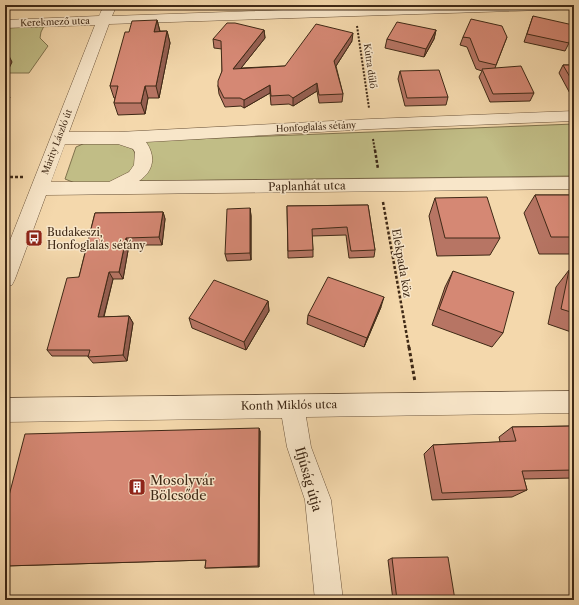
<svg xmlns="http://www.w3.org/2000/svg" width="579" height="605" font-family="'Libre Caslon Text',serif">
<style>
.green{fill:#c1bd86;stroke:#80734e}
.lines{fill:none;stroke-linecap:round;stroke-linejoin:round}
.minor-casing{stroke:#6c553c;stroke-width:1}
.path-far2{stroke:#3f2916;stroke-width:2;stroke-dasharray:2 1.5;stroke-linecap:butt}
.path-far1{stroke:#3f2916;stroke-width:2.5;stroke-dasharray:3 2;stroke-linecap:butt}
.path{stroke:#3f2916;stroke-width:3;stroke-dasharray:3.5 2.5;stroke-linecap:butt}
.minor{fill:#f8e6c9;fill-rule:evenodd}
.wall{fill:#b77564;stroke:#3f2916}
.shaded-wall{fill:#955f51;stroke:#3f2916}
.building{fill:#d58874;stroke:#3f2916}
.labels{text-anchor:middle;stroke-width:3;stroke-linejoin:round;paint-order:stroke}
.far-street-label{font-size:9px;fill:#3f2916;stroke:#f8e6c9}
.street-label{font-size:11px;fill:#3f2916;stroke:#f8e6c9}
.poi-label{font-size:11px;fill:#3f2916;stroke:#f8e6c9;text-anchor:start}
.near-street-label{font-size:13px;fill:#3f2916;stroke:#f8e6c9}
.near-poi-label{font-size:13px;fill:#3f2916;stroke:#f8e6c9;text-anchor:start}
</style>
<rect width="100%" height="100%" fill="#f4d8ac"/>
<filter id="stains"><feTurbulence type="fractalNoise" baseFrequency=".005" numOctaves="4"/><feColorMatrix values="0 0 0 0 .2 0 0 0 0 .09 0 0 0 0 .02 0 0 0 .5 -.17"/></filter>
<radialGradient id="worn" r=".72"><stop offset=".6" stop-color="#630" stop-opacity="0"/><stop offset="1" stop-color="#630" stop-opacity=".3"/></radialGradient>
<path class="green" d="M44,26L41,32L40,38L48,46L29,73H7L5,63V28Z
M574,124V176L134,181L143,141Z
M119,142L132,148L135,153L137,158L133,170L111,184L75,183L65,179L76,147L85,143Z"/>
<g class="lines">
<g class="minor-casing">
<path id="minor" d="M104,5H114L116,7L112,16L430,5H574V9L109,24L69,132H119L371,119L574,111V121L371,129L146,142C156,156 154,171 139,181L574,177V189L46,195L15,279L12,285L5,287V253L95,25L5,28V20L99,16ZM65,144H118L133,149L135,152L134,165L129,172L109,182H51Z
M574,391V413L306,417L311,447L331,500L343,600H315L305,500L287,447L282,418L5,422V398Z"/>
</g>
<path class="path-far2" d="M357,26L369,108
M373,139L375,151"/>
<path class="path-far1" d="M375,150L378,169
M5,177H24
M383,202L409,348"/>
<path class="path" d="M409,347L415,382"/>
<use href="#minor" class="minor"/>
</g>
<path class="wall" d="M533,16L569,43L565,51L524,42Z
M157,20L160,31H167L170,43L159,98H148L145,114L118,115L114,103L115,98H114L110,86L129,32Z
M264,30L265,38L241,68L285,66L352,41L336,66L343,94L342,102L319,103L317,91L293,106L289,104L271,105L270,93L244,108L241,106L225,107L219,94L218,86L222,71V49L214,48L213,39Z
M436,30L434,39L424,57L385,48L387,39Z
M463,37H507L495,68L534,93L530,101L490,102L479,77L482,71L476,69L467,47L460,45Z
M563,65H574V99H573L559,73Z
M400,71L448,97L446,105L405,106L398,79Z
M535,195H574V254H539L524,213Z
M435,198L500,238L490,255L437,256L429,216Z
M368,205L375,250L374,257L349,258L346,235L312,236L313,250V257L288,258L287,206Z
M250,208L251,216V260L227,261L225,254Z
M163,212L165,219L162,245H129L123,279H113L104,317L129,316L133,323L127,361L93,363L88,357V356H52L47,350L79,277L95,213Z
M569,270L574,272V333L548,324L556,287Z
M453,271L503,333L492,347L432,325L445,287Z
M268,301L269,311L246,350L192,328L189,318Z
M381,307L364,347L307,324L308,315Z
M574,426V478L524,479L527,490L512,497L432,500L424,454L433,445L500,442L499,437L512,427Z
M260,431L259,567L207,568H205L206,560L5,566V511Z
M392,558L455,600H393L388,560Z"/>
<path class="shaded-wall" d="M157,20L160,32H154Z
M264,30L265,38L234,77L233,69Z
M436,30L434,39L424,57L426,49Z
M167,31L170,43L159,98L156,86Z
M353,33L352,41L334,69V61Z
M6,50L12,62L5,77V53Z
M317,83V91L293,106V98Z
M5,84L10,98L5,100Z
M270,85V93L244,108V100Z
M145,86L148,98L145,114L141,103Z
M250,208L251,216V260L250,253Z
M163,212L165,219L162,245L159,237Z
M126,238L129,245L123,279L119,272Z
M109,272L113,279L102,323L98,317Z
M384,297L381,307L364,347L367,338Z
M268,301L269,311L246,350L244,342Z
M129,316L133,323L127,361L123,355Z
M259,428L260,431L259,567L258,566Z"/>
<path class="building" d="M533,16L573,25L569,43L527,34Z
M471,19L502,26L507,37L496,65L479,61L470,38L463,37Z
M157,20L154,32L167,31L156,86H145L141,103H114L118,86H110L125,32H129L132,21Z
M397,22L436,30L426,49L387,39Z
M227,23H235L264,30L233,69L285,66L316,24L353,33L334,61L343,94L319,95L317,83L293,98L289,95L271,96L270,85L244,100L240,98H224L218,86V81L222,71L221,41L213,39Z
M563,65H574V84Z
M521,66L534,93L493,94L482,69Z
M439,70L448,97L407,98L400,71Z
M535,195H574V237H551Z
M487,197L500,238H445L435,198Z
M368,205L375,250L351,251L347,227L312,229L313,250L288,251L287,206Z
M250,208V253L225,254L227,209Z
M163,212L159,237L126,238L119,272H109L98,317L129,316L123,355L88,357L90,350H47L67,278L79,277L95,213Z
M569,270L574,272V313L561,309Z
M453,271L514,292L503,333L439,309Z
M328,277L384,297L367,338L308,315Z
M214,280L268,301L244,342L189,318Z
M574,426V470L522,471L527,490L442,493L433,445L516,441L512,427Z
M259,428L258,566L205,568L206,560L5,566V511L25,434Z
M448,557L455,600H397L392,558Z"/>
<defs>
<g id="bus-square" transform="scale(0.9)"><rect x="-9" y="-9" width="18" height="18" rx="4" fill="#8f2418" stroke="#f8e6c9"/><path d="M-5-6H5V4H4V6H2V4H-2V6H-4V4H-5ZM-3.5-4V0h7V-4ZM-3.5 1.2v1.5H-2V1.2ZM2 1.2v1.5H3.5V1.2Z" fill="#fff"/></g>
<g id="building-square" transform="scale(0.9)"><rect x="-9" y="-9" width="18" height="18" rx="4" fill="#8f2418" stroke="#f8e6c9"/><path d="M-4-6H4V6H1V3H-1V6H-4ZM-2.5-4.3h1.7v1.8h-1.7ZM.8-4.3h1.7v1.8H.8ZM-2.5-1h1.7V.8h-1.7ZM.8-1h1.7V.8H.8Z" fill="#fff"/></g>
</defs>
<g fill-rule="evenodd">
<use href="#bus-square" x="34" y="238"/>
<use href="#building-square" x="137" y="487"/>
</g>
<g class="labels">
<g class="far-street-label">
<text transform="translate(55 22) rotate(-2)" y="3">Kerekmező utca</text>
<text transform="translate(370 66) rotate(82)" y="3">Kútra dűlő</text>
<text transform="translate(316 127) rotate(-3)" y="3">Honfoglalás sétány</text>
<text transform="translate(57 142) rotate(-69)" y="3">Márity László út</text>
</g>
<g class="street-label">
<text transform="translate(307 186) rotate(-1)" y="4">Paplanhát utca</text>
<text transform="translate(402 263) rotate(80)" y="4">Elekpada köz</text>
<text transform="translate(289 405) rotate(-1)" y="4">Konth Miklós utca</text>
</g>
<g class="poi-label">
<text x="47" y="236">Budakeszi,<tspan x="47" dy="13">Honfoglalás sétány</tspan></text>
</g>
<g class="near-street-label">
<text transform="translate(309 479) rotate(74)" y="5">Ifjúság útja</text>
</g>
<g class="near-poi-label">
<text x="150" y="485">Mosolyvár<tspan x="150" dy="15">Bölcsőde</tspan></text>
</g>
</g>
<rect width="579" height="605" fill="none" stroke="#f4d8ac" stroke-width="20"/>
<rect x="6" y="6" width="567" height="593" fill="none" stroke="#3f2916" stroke-width="2"/>
<rect x="10" y="10" width="559" height="585" fill="none" stroke="#3f2916"/>
<rect width="100%" height="100%" filter="url(#stains)"/>
<rect width="100%" height="100%" fill="url(#worn)"/>
</svg>
